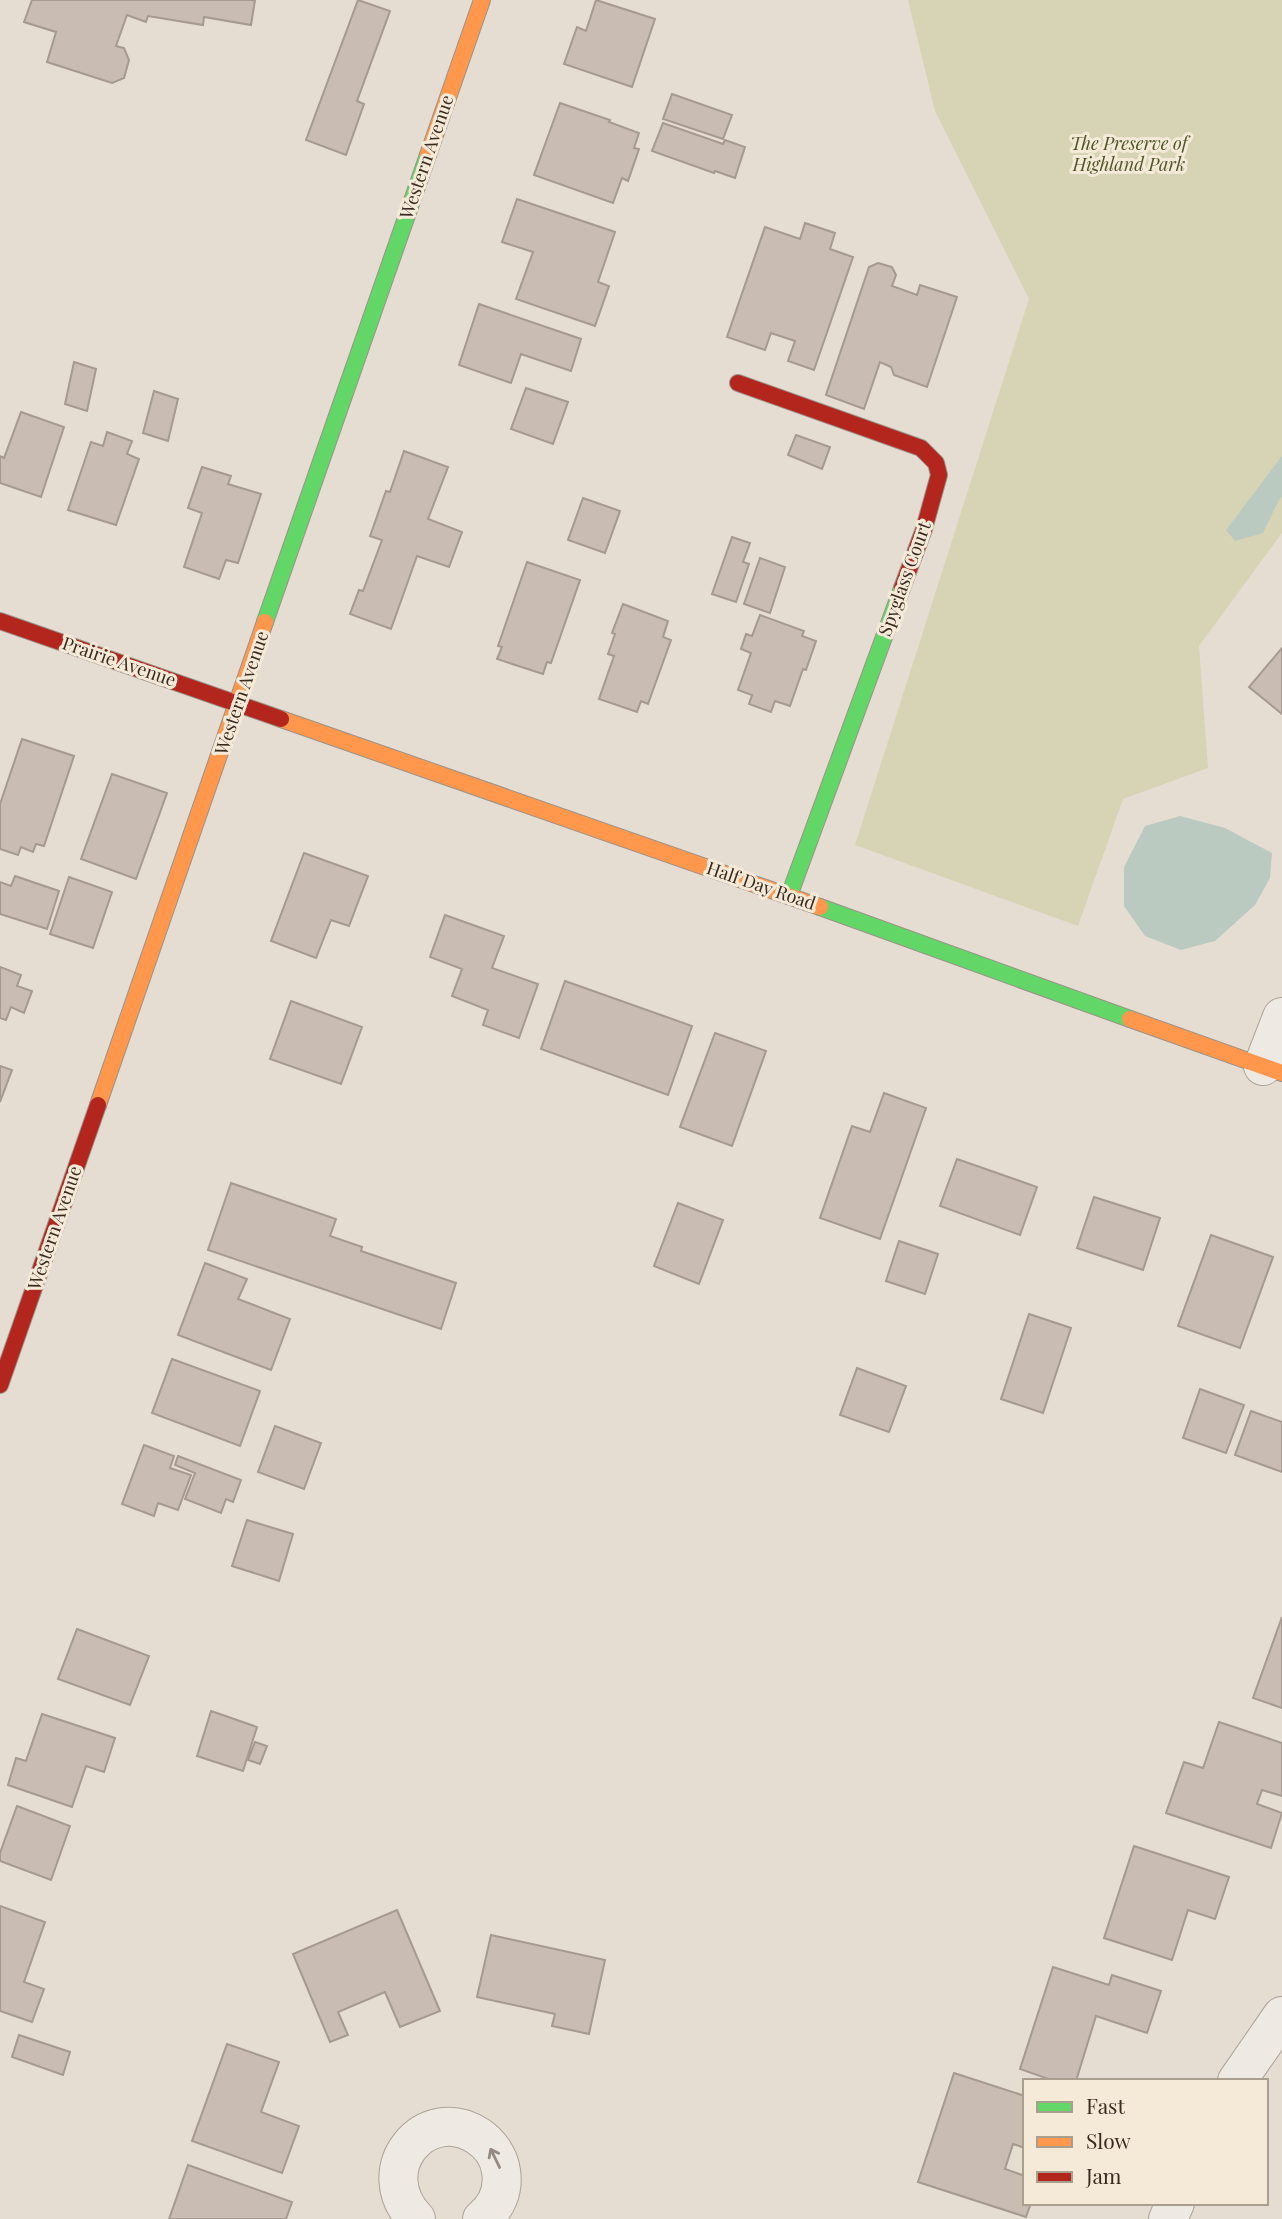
<svg xmlns="http://www.w3.org/2000/svg" width="1282" height="2219" font-family="'Playfair Display',serif">
<style>
.green{fill:#d6d4b4}
.water{fill:#bbcac0}
.building{fill:#c9bcb2;stroke:#a69990;stroke-width:2}
.lines{fill:none;stroke-linecap:round;stroke-linejoin:round}
.street-casing{stroke:#aba399;stroke-width:40}
.fast-casing{stroke:#9a928a;stroke-width:18}
.slow-casing{stroke:#9a928a;stroke-width:18}
.jam-casing{stroke:#9a928a;stroke-width:18}
.street{stroke:#eee9e2;stroke-width:38}
.fast{stroke:#63d668;stroke-width:16}
.slow{stroke:#ff974d;stroke-width:16}
.jam{stroke:#b3261e;stroke-width:16}
.oneway{stroke:#948a82}
.labels{text-anchor:middle;stroke-width:6;stroke-linejoin:round;paint-order:stroke}
.park-label{font-size:18px;font-style:italic;fill:#4e5628;stroke:#f5ead8}
.street-label{font-size:18px;fill:#3a2b21;stroke:#f5ead8}
</style>
<rect width="100%" height="100%" fill="#e5ddd1"/>
<path class="green" d="M908,0H1282V533L1199,646L1208,768L1123,799L1078,926L855,845L1029,299L935,111Z"/>
<path class="water" d="M1282,456V497L1279,500L1263,533L1235,541L1226,530Z
M1180,816L1225,828L1272,853L1270,878L1255,905L1215,941L1181,950L1145,936L1124,906V867L1145,826Z"/>
<path class="building" d="M32,0H255L251,25L204,17L203,25L148,16L146,22L127,15L116,46L124,48L129,60L124,78L112,83L47,62L56,32L24,22Z
M358,0L390,11L357,101L364,104L346,155L306,140Z
M596,0L655,19L632,87L564,64L577,27L586,31Z
M672,94L732,115L723,139L663,119Z
M560,103L610,120L609,122L639,133L634,148L639,149L628,181L622,178L613,203L534,175Z
M663,123L723,144L725,140L745,147L735,178L715,171L714,173L652,151Z
M517,199L615,232L598,282L609,286L595,326L516,299L533,252L502,242Z
M805,223L835,233L830,249L853,257L814,370L788,361L795,341L771,333L765,350L727,337L765,227L800,239Z
M878,263L892,267L896,275L892,286L917,295L920,285L957,297L927,387L894,375L891,367L880,362L864,409L826,395L869,267Z
M479,304L581,339L571,371L521,354L511,383L459,365Z
M74,362L96,369L87,411L65,404Z
M526,388L568,402L553,444L511,429Z
M154,391L178,399L168,441L143,433Z
M21,412L64,427L41,497L0,483V456L4,458Z
M107,432L132,441L127,454L139,459L116,525L68,510L91,442L103,446Z
M796,435L830,447L822,469L788,455Z
M404,451L448,467L428,519L462,532L449,567L417,556L391,629L350,614L359,590L363,591L382,540L370,536L386,491L390,492Z
M202,467L231,476L228,484L261,494L238,563L226,560L219,579L184,567L202,513L188,508Z
M583,498L620,511L605,553L568,540Z
M732,537L750,543L743,562L749,564L736,602L712,594Z
M760,558L785,567L770,613L744,604Z
M527,562L580,580L551,663L547,662L543,674L497,659L502,647L498,646Z
M623,604L668,621L663,637L671,640L648,704L641,701L637,712L599,699L614,656L608,654L615,634L612,633Z
M760,615L804,631L802,636L816,641L806,670L803,669L790,706L775,701L771,712L749,704L752,695L738,690L751,653L741,649L746,634L752,636Z
M1282,648V714L1249,687Z
M22,739L74,756L44,846L36,844L33,852L21,847L18,855L0,849V804Z
M112,774L167,793L136,879L81,859Z
M304,853L368,876L349,926L331,920L316,958L271,941Z
M15,876L59,891L47,929L0,914V882L11,886Z
M69,877L112,892L93,948L50,934Z
M445,915L504,936L492,968L538,984L519,1038L483,1025L488,1010L452,996L462,969L430,957Z
M0,967L21,975L17,986L32,991L24,1013L11,1007L6,1020L0,1018Z
M565,981L692,1026L668,1095L541,1049Z
M291,1001L362,1027L341,1084L270,1059Z
M715,1033L766,1051L732,1146L680,1127Z
M0,1066L12,1070L0,1102Z
M884,1093L926,1108L880,1239L820,1218L852,1126L870,1132Z
M957,1159L1037,1187L1020,1235L940,1206Z
M231,1183L336,1219L330,1236L362,1247L361,1251L456,1283L441,1329L208,1250Z
M1094,1197L1160,1218L1143,1270L1077,1248Z
M678,1203L723,1220L699,1284L654,1266Z
M1211,1235L1273,1257L1240,1348L1178,1326Z
M899,1241L938,1254L925,1294L886,1281Z
M205,1263L247,1279L238,1299L290,1319L271,1370L178,1335Z
M1029,1314L1071,1328L1043,1413L1001,1399Z
M172,1359L260,1391L240,1446L152,1413Z
M857,1368L906,1386L889,1432L840,1415Z
M1200,1389L1244,1405L1226,1453L1183,1438Z
M1251,1411L1282,1422V1472L1235,1455Z
M275,1426L321,1443L304,1489L258,1472Z
M144,1445L174,1456L170,1468L191,1475L178,1510L158,1503L154,1516L122,1504Z
M178,1456L241,1480L233,1502L226,1499L221,1513L185,1499L195,1473L175,1465Z
M247,1520L293,1534L279,1581L232,1566Z
M1282,1617V1708L1253,1698Z
M77,1629L149,1656L130,1705L58,1679Z
M211,1711L257,1727L243,1771L197,1756Z
M42,1714L115,1738L104,1772L86,1766L72,1807L8,1785L16,1758L26,1761Z
M1219,1722L1282,1743V1796L1262,1790L1257,1804L1282,1813L1271,1848L1166,1813L1184,1762L1203,1768Z
M255,1742L267,1746L260,1764L248,1760Z
M17,1806L70,1826L51,1880L0,1861V1853Z
M1134,1846L1229,1877L1215,1919L1188,1910L1172,1960L1104,1938Z
M0,1906L45,1922L24,1982L44,1989L32,2022L0,2011Z
M397,1910L440,2011L400,2027L385,1992L338,2012L348,2035L330,2042L293,1954Z
M491,1935L605,1960L589,2034L552,2026L555,2014L477,1997Z
M1053,1967L1109,1985L1112,1975L1161,1991L1147,2033L1096,2016L1076,2081H1054L1020,2069Z
M19,2035L70,2052L63,2075L12,2057Z
M227,2044L279,2062L261,2112L299,2126L282,2173L192,2141Z
M954,2073L1025,2096V2148L1013,2144L1005,2169L1025,2176V2203H1031L1026,2217L918,2182Z
M188,2165L292,2202L286,2219H169Z"/>
<g class="lines">
<g class="street-casing">
<path id="street" d="M1263,1066L1282,1017
M1237,2081L1282,2016
M416,2219C369,2170 425,2102 478,2136C490,2144 499,2157 501,2171C504,2190 497,2207 482,2219
M1168,2219L1175,2203"/>
</g>
<g class="fast-casing">
<path id="fast" d="M265,622L428,155
M789,896L902,588
M820,907L1130,1019"/>
</g>
<g class="slow-casing">
<path id="slow" d="M428,155L482,0
M281,719L820,907
M1130,1019L1282,1073
M98,1105L265,622"/>
</g>
<g class="jam-casing">
<path id="jam" d="M738,383L921,448L936,463L939,475L924,529L902,588
M0,621L281,719
M0,1385L98,1105"/>
</g>
<use href="#street" class="street"/>
<use href="#fast" class="fast"/>
<use href="#slow" class="slow"/>
<use href="#jam" class="jam"/>
</g>
<defs><path id="oneway-shaft" d="M-6 0H5M1.5-3L5.5 0L1.5 3" fill="none" stroke-width="1.6" stroke-linecap="round" stroke-linejoin="round" transform="scale(1.75)"/></defs>
<use class="oneway" href="#oneway-shaft" transform="translate(495 2158) rotate(-116)"/>
<g class="labels">
<g class="park-label">
<text x="1129" y="150">The Preserve of<tspan x="1129" dy="21">Highland Park</tspan></text>
</g>
<g class="street-label">
<text transform="translate(427 157) rotate(-71)" y="6">Western Avenue</text>
<text transform="translate(905 579) rotate(-70)" y="6">Spyglass Court</text>
<text transform="translate(119 662) rotate(19)" y="6">Prairie Avenue</text>
<text transform="translate(242 693) rotate(-71)" y="6">Western Avenue</text>
<text transform="translate(761 886) rotate(19)" y="6">Half Day Road</text>
<text transform="translate(55 1228) rotate(-71)" y="6">Western Avenue</text>
</g>
</g>
<rect x="1023" y="2079" width="245" height="126" fill="#f5ead8" stroke="#aa9e8f" stroke-width="2"/>
<rect x="1037" y="2102" width="35" height="10" fill="#63d668" stroke="#aa9e8f" stroke-width="2"/>
<text x="1086" y="2114" font-size="21" fill="#3a2b21">Fast</text>
<rect x="1037" y="2137" width="35" height="10" fill="#ff974d" stroke="#aa9e8f" stroke-width="2"/>
<text x="1086" y="2149" font-size="21" fill="#3a2b21">Slow</text>
<rect x="1037" y="2172" width="35" height="10" fill="#b3261e" stroke="#aa9e8f" stroke-width="2"/>
<text x="1086" y="2184" font-size="21" fill="#3a2b21">Jam</text>
</svg>
